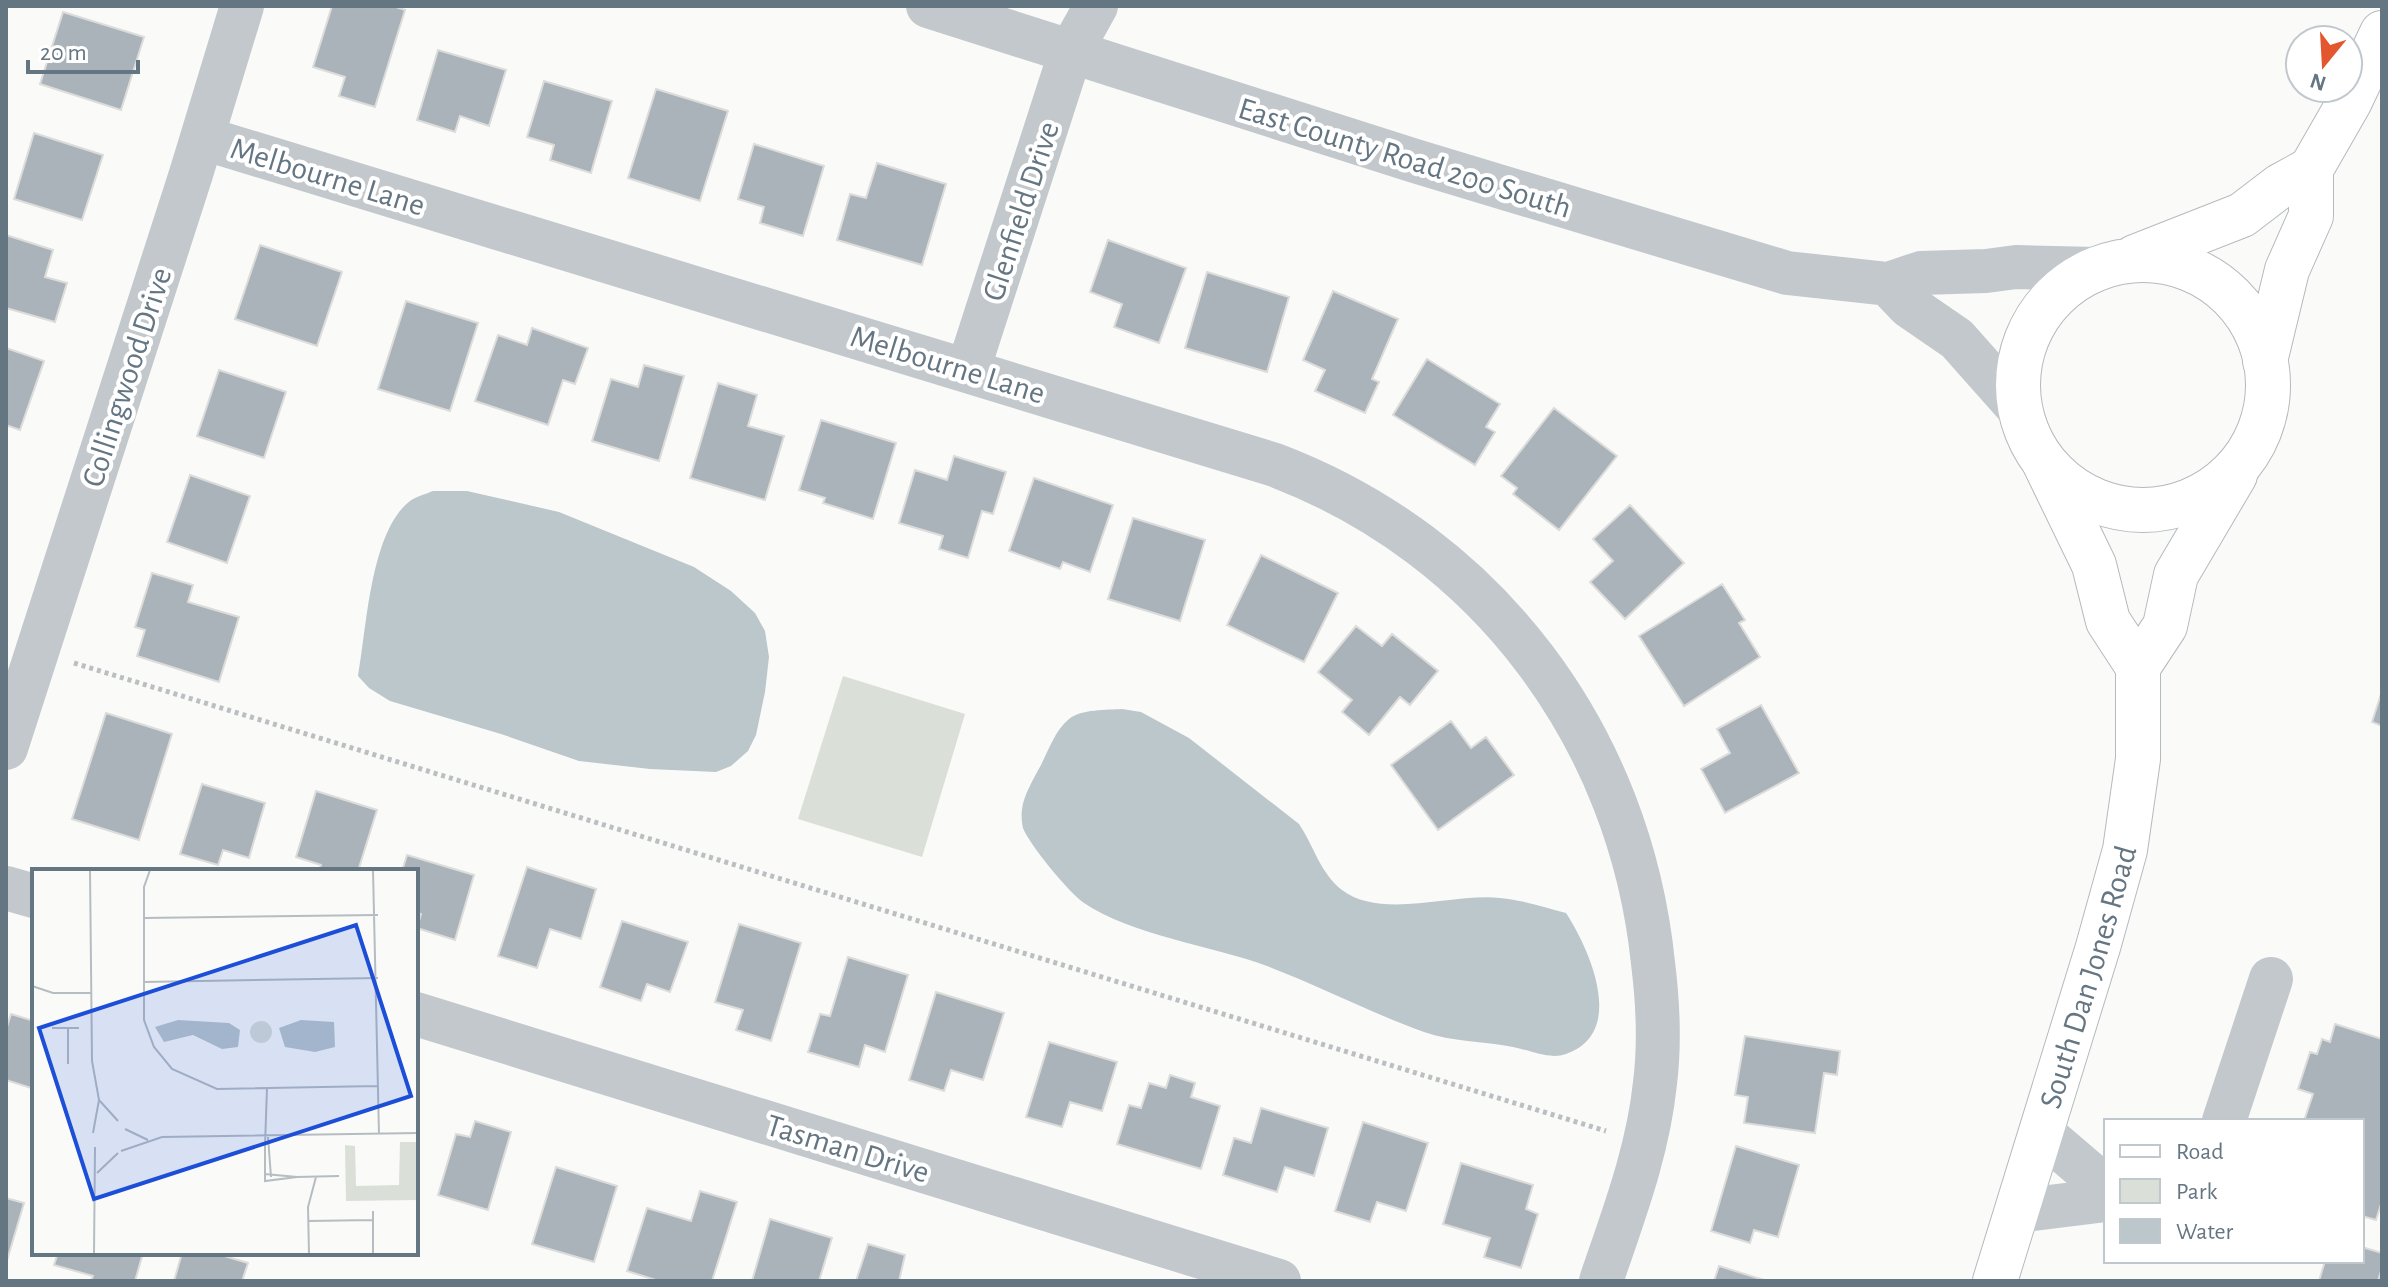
<svg xmlns="http://www.w3.org/2000/svg" width="2388" height="1287" font-family="'Alegreya Sans',sans-serif">
<style>
.green{fill:#dadfd7}
.water{fill:#bbc7cb}
.building{fill:#aab3b9;stroke:#dcdcda;stroke-width:2}
.lines{fill:none;stroke-linecap:round;stroke-linejoin:round}
.major-casing{stroke:#b5babe;stroke-width:46}
.path{stroke:#bbbfc2;stroke-width:5;stroke-dasharray:4 4;stroke-linecap:butt}
.minor{stroke:#c3c8cc;stroke-width:44}
.major{stroke:#fff;stroke-width:44}
.labels{text-anchor:middle;stroke-width:8;stroke-linejoin:round;paint-order:stroke}
.street-label{font-size:32px;fill:#657683;stroke:#fff}
.inset-road{fill:none;stroke:#b5bdc2;stroke-width:2}
.view{fill:#1d4ed8;fill-opacity:0.15;stroke:#1d4ed8;stroke-width:4}
.inset-edge{fill:none;stroke:#657683;stroke-width:4}
</style>
<rect width="100%" height="100%" fill="#fafaf8"/>
<path class="green" d="M843,676L965,714L922,857L798,819Z"/>
<path class="water" d="M433,491H467L559,512L694,567L731,591L755,613L765,631L769,657L765,692L756,735L748,751L731,766L716,772L650,769L579,761L501,734L390,701L369,688L358,676C367,628 370,532 410,501C417,496 426,494 433,491Z
M1122,709L1141,712L1189,738L1299,824C1314,846 1320,873 1342,890C1381,920 1453,893 1500,898C1522,900 1544,907 1566,913C1590,950 1627,1033 1566,1054C1549,1060 1530,1050 1513,1047C1483,1041 1452,1042 1424,1032C1371,1013 1320,986 1267,966C1213,946 1131,935 1084,903C1070,894 1029,844 1023,828C1022,824 1021,815 1022,810C1023,796 1034,778 1041,765C1048,751 1056,729 1069,719C1081,709 1107,710 1122,709Z"/>
<path class="building" d="M332,6H393L405,10L375,107L339,96L345,77L313,67Z
M63,12L144,37L121,110L40,84Z
M438,50L506,70L489,126L460,116L455,132L417,120Z
M544,81L612,101L591,173L550,160L554,145L527,137Z
M656,89L728,111L700,201L628,178Z
M34,133L103,155L82,220L14,199Z
M754,144L824,166L803,236L760,223L764,207L738,199Z
M877,163L946,184L922,265L837,240L850,194L866,198Z
M6,235L53,250L45,277L67,283L55,322L6,308Z
M1108,240L1186,268L1159,343L1114,327L1122,304L1090,292Z
M260,245L342,272L317,346L235,319Z
M1207,272L1289,297L1267,372L1185,348Z
M1333,291L1398,319L1372,379L1379,382L1365,413L1315,391L1325,370L1303,360Z
M406,301L478,323L450,411L378,389Z
M532,328L588,348L575,384L563,380L548,425L475,401L498,335L527,345Z
M6,348L44,361L20,430L6,425Z
M1427,359L1500,404L1486,427L1495,432L1475,465L1393,415Z
M644,365L684,376L659,461L592,441L611,379L638,387Z
M219,370L286,392L264,458L197,436Z
M718,383L757,395L748,426L784,436L765,500L690,478Z
M1554,408L1617,456L1559,530L1513,494L1517,488L1501,476Z
M821,420L896,443L873,519L823,503L825,498L799,490Z
M954,456L1006,472L993,514L982,511L968,558L939,549L943,536L899,523L915,470L947,480Z
M190,475L250,496L227,563L167,542Z
M1034,478L1113,505L1090,572L1063,562L1060,569L1009,551Z
M1630,505L1684,563L1625,619L1590,582L1613,561L1593,539Z
M1133,518L1205,540L1180,621L1108,599Z
M1261,555L1338,593L1304,662L1227,625Z
M152,573L193,585L188,602L239,617L219,682L137,656L145,630L135,627Z
M1722,584L1745,620L1739,623L1760,657L1684,706L1639,636Z
M1356,626L1382,646L1392,634L1438,671L1410,705L1400,697L1369,735L1342,712L1352,700L1318,672Z
M2382,691V726L2372,722Z
M1761,705L1799,773L1725,813L1701,769L1730,753L1717,729Z
M106,713L172,734L139,840L72,819Z
M1451,721L1471,748L1486,737L1514,775L1438,830L1391,765Z
M202,784L265,803L249,858L223,850L218,865L180,854Z
M316,791L377,810L358,871H319L321,865L296,857Z
M407,855L474,875L455,940L417,928L421,914L416,912V871H402Z
M527,867L596,889L581,939L550,929L537,968L498,956Z
M622,921L688,942L670,992L647,984L641,1001L600,987Z
M739,924L801,943L771,1041L736,1030L743,1010L715,1002Z
M848,957L908,975L885,1052L865,1045L859,1067L808,1052L820,1014L830,1016Z
M936,992L1004,1013L983,1080L951,1070L944,1091L909,1080Z
M11,1014L34,1021V1089L6,1080V1030Z
M2335,1024L2382,1039V1201L2376,1220L2362,1216V1121H2304L2313,1094L2298,1089L2310,1052L2317,1054L2322,1039L2330,1042Z
M1745,1036L1840,1051L1837,1075L1824,1073L1815,1133L1744,1123L1748,1097L1735,1095Z
M1049,1042L1117,1062L1102,1111L1070,1102L1062,1127L1026,1117Z
M1170,1075L1195,1083L1191,1097L1220,1106L1201,1169L1117,1144L1129,1105L1141,1108L1149,1083L1166,1088Z
M1261,1108L1328,1128L1314,1176L1285,1167L1277,1192L1223,1175L1234,1138L1251,1143Z
M475,1121L511,1132L488,1210L438,1195L456,1134L470,1137Z
M1363,1122L1428,1143L1406,1211L1377,1202L1370,1222L1335,1211Z
M1736,1146L1799,1165L1778,1237L1754,1230L1750,1243L1711,1231Z
M1461,1163L1533,1185L1526,1209L1538,1214L1521,1268L1484,1257L1490,1238L1443,1224Z
M556,1167L617,1186L594,1262L532,1244Z
M700,1191L737,1202L712,1281H659L627,1271L647,1208L691,1221Z
M6,1198L24,1203L6,1264Z
M770,1219L832,1238L819,1281H752Z
M868,1244L905,1255L899,1281H856Z
M2362,1247L2382,1253V1268L2378,1281H2319L2325,1261H2362Z
M58,1253H143L135,1281H91L93,1276L54,1265Z
M182,1253H214L248,1263L242,1281H174Z
M1719,1266L1767,1281H1714Z"/>
<g class="lines">
<g class="major-casing">
<g id="major">
<path d="M2135,257L2242,215L2280,186L2311,169"/>
<circle cx="2143" cy="385" r="125"/>
<path d="M2265,361L2287,270L2311,216V169L2350,101L2382,33"/>
<path d="M2138,667L2165,626L2176,575L2235,475"/>
<path id="s1" d="M1995,1281L2098,947L2125,850L2138,759V667L2108,621L2094,565L2045,464"/>
</g>
</g>
<path class="path" d="M74,663L1606,1131"/>
<path class="minor" d="M928,6L1415,161L1787,273L1888,284L1921,273L1986,271L2016,267L2097,269
M203,138L1275,465C1488,546 1630,737 1653,963C1658,1003 1660,1043 1655,1083C1648,1152 1623,1216 1601,1281
M1888,284L1909,306L1957,339L2020,410
M968,370L1071,51L1096,6
M6,748L191,174L242,6
M6,888L34,896
M416,1014L1279,1281
M2224,1121L2271,979
M2041,1132L2089,1173L2106,1192
M2017,1211L2106,1200"/>
<use href="#major" class="major"/>
</g>
<g class="labels">
<g class="street-label">
<text transform="translate(1405 157) rotate(17)" y="11">East County Road 200 South</text>
<text transform="translate(328 176) rotate(17)" y="11">Melbourne Lane</text>
<text transform="translate(1020 211) rotate(-72)" y="11">Glenfield Drive</text>
<text transform="translate(948 364) rotate(17)" y="11">Melbourne Lane</text>
<text transform="translate(126 377) rotate(-72)" y="11">Collingwood Drive</text>
<text dy="11" stroke="none"><textPath href="#s1" startOffset="318">South Dan Jones Road</textPath></text>
<text transform="translate(848 1148) rotate(17)" y="11">Tasman Drive</text>
</g>
</g>
<g transform="translate(32 869)">
<rect width="386" height="386" fill="#fafaf8"/>
<path d="M218 163a11 11 0 1 1 22 0a11 11 0 1 1-22 0ZM368,273H386V385L384,331L314,332L313,276L323,277L324,317L367,316Z" fill="#dadfd7"/>
<path d="M146,151L197,154L208,161L206,178L190,180L161,166L132,173L123,158ZM269,151L302,153L303,178L283,183L253,178L247,159Z" fill="#bbc7cb"/>
<path class="inset-road" d="M58,1L60,192L67,231L61,264M118,1L112,18V151L122,178L140,200L185,220L346,217M341,1L347,265M112,49L346,46M112,113L346,109M0,117L21,124H59M20,159H47M36,195V159M67,231L86,252M93,260L116,271M236,268L239,308M89,282L130,268L386,264M65,304L86,284M233,305L265,308L233,312V276L235,219M265,308L307,307M341,342V385M276,352L341,351M62,385L63,278M277,385L276,338L284,308"/>
<path class="view" d="M324,56L379,227L62,330L7,159Z"/>
<rect width="386" height="386" class="inset-edge"/>
</g>
<rect width="2388" height="1287" fill="none" stroke="#657683" stroke-width="16"/>
<rect x="2104" y="1119" width="260" height="144" fill="#ffffff" stroke="#c1c8cd" stroke-width="2"/>
<rect x="2120" y="1145" width="40" height="12" fill="#ffffff" stroke="#c1c8cd" stroke-width="2"/>
<text x="2176" y="1159" font-size="24" fill="#657683">Road</text>
<rect x="2120" y="1179" width="40" height="24" fill="#dadfd7" stroke="#c1c8cd" stroke-width="2"/>
<text x="2176" y="1199" font-size="24" fill="#657683">Park</text>
<rect x="2120" y="1219" width="40" height="24" fill="#bbc7cb" stroke="#c1c8cd" stroke-width="2"/>
<text x="2176" y="1239" font-size="24" fill="#657683">Water</text>
<g transform="translate(2324 64) rotate(198)"><circle r="38" fill="#ffffff" stroke="#c1c8cd" stroke-width="2"/>
<path d="M0-6L14 30L0 20L-14 30Z" fill="#e4572e"/>
<text y="-12" font-size="22" font-weight="bold" text-anchor="middle" fill="#657683">N</text>
</g>
<path d="M28 60v12h110v-12" fill="none" stroke="#657683" stroke-width="4"/>
<text x="40" y="60" font-size="24" fill="#657683" stroke="#ffffff" stroke-width="6" paint-order="stroke">20 m</text>
</svg>
